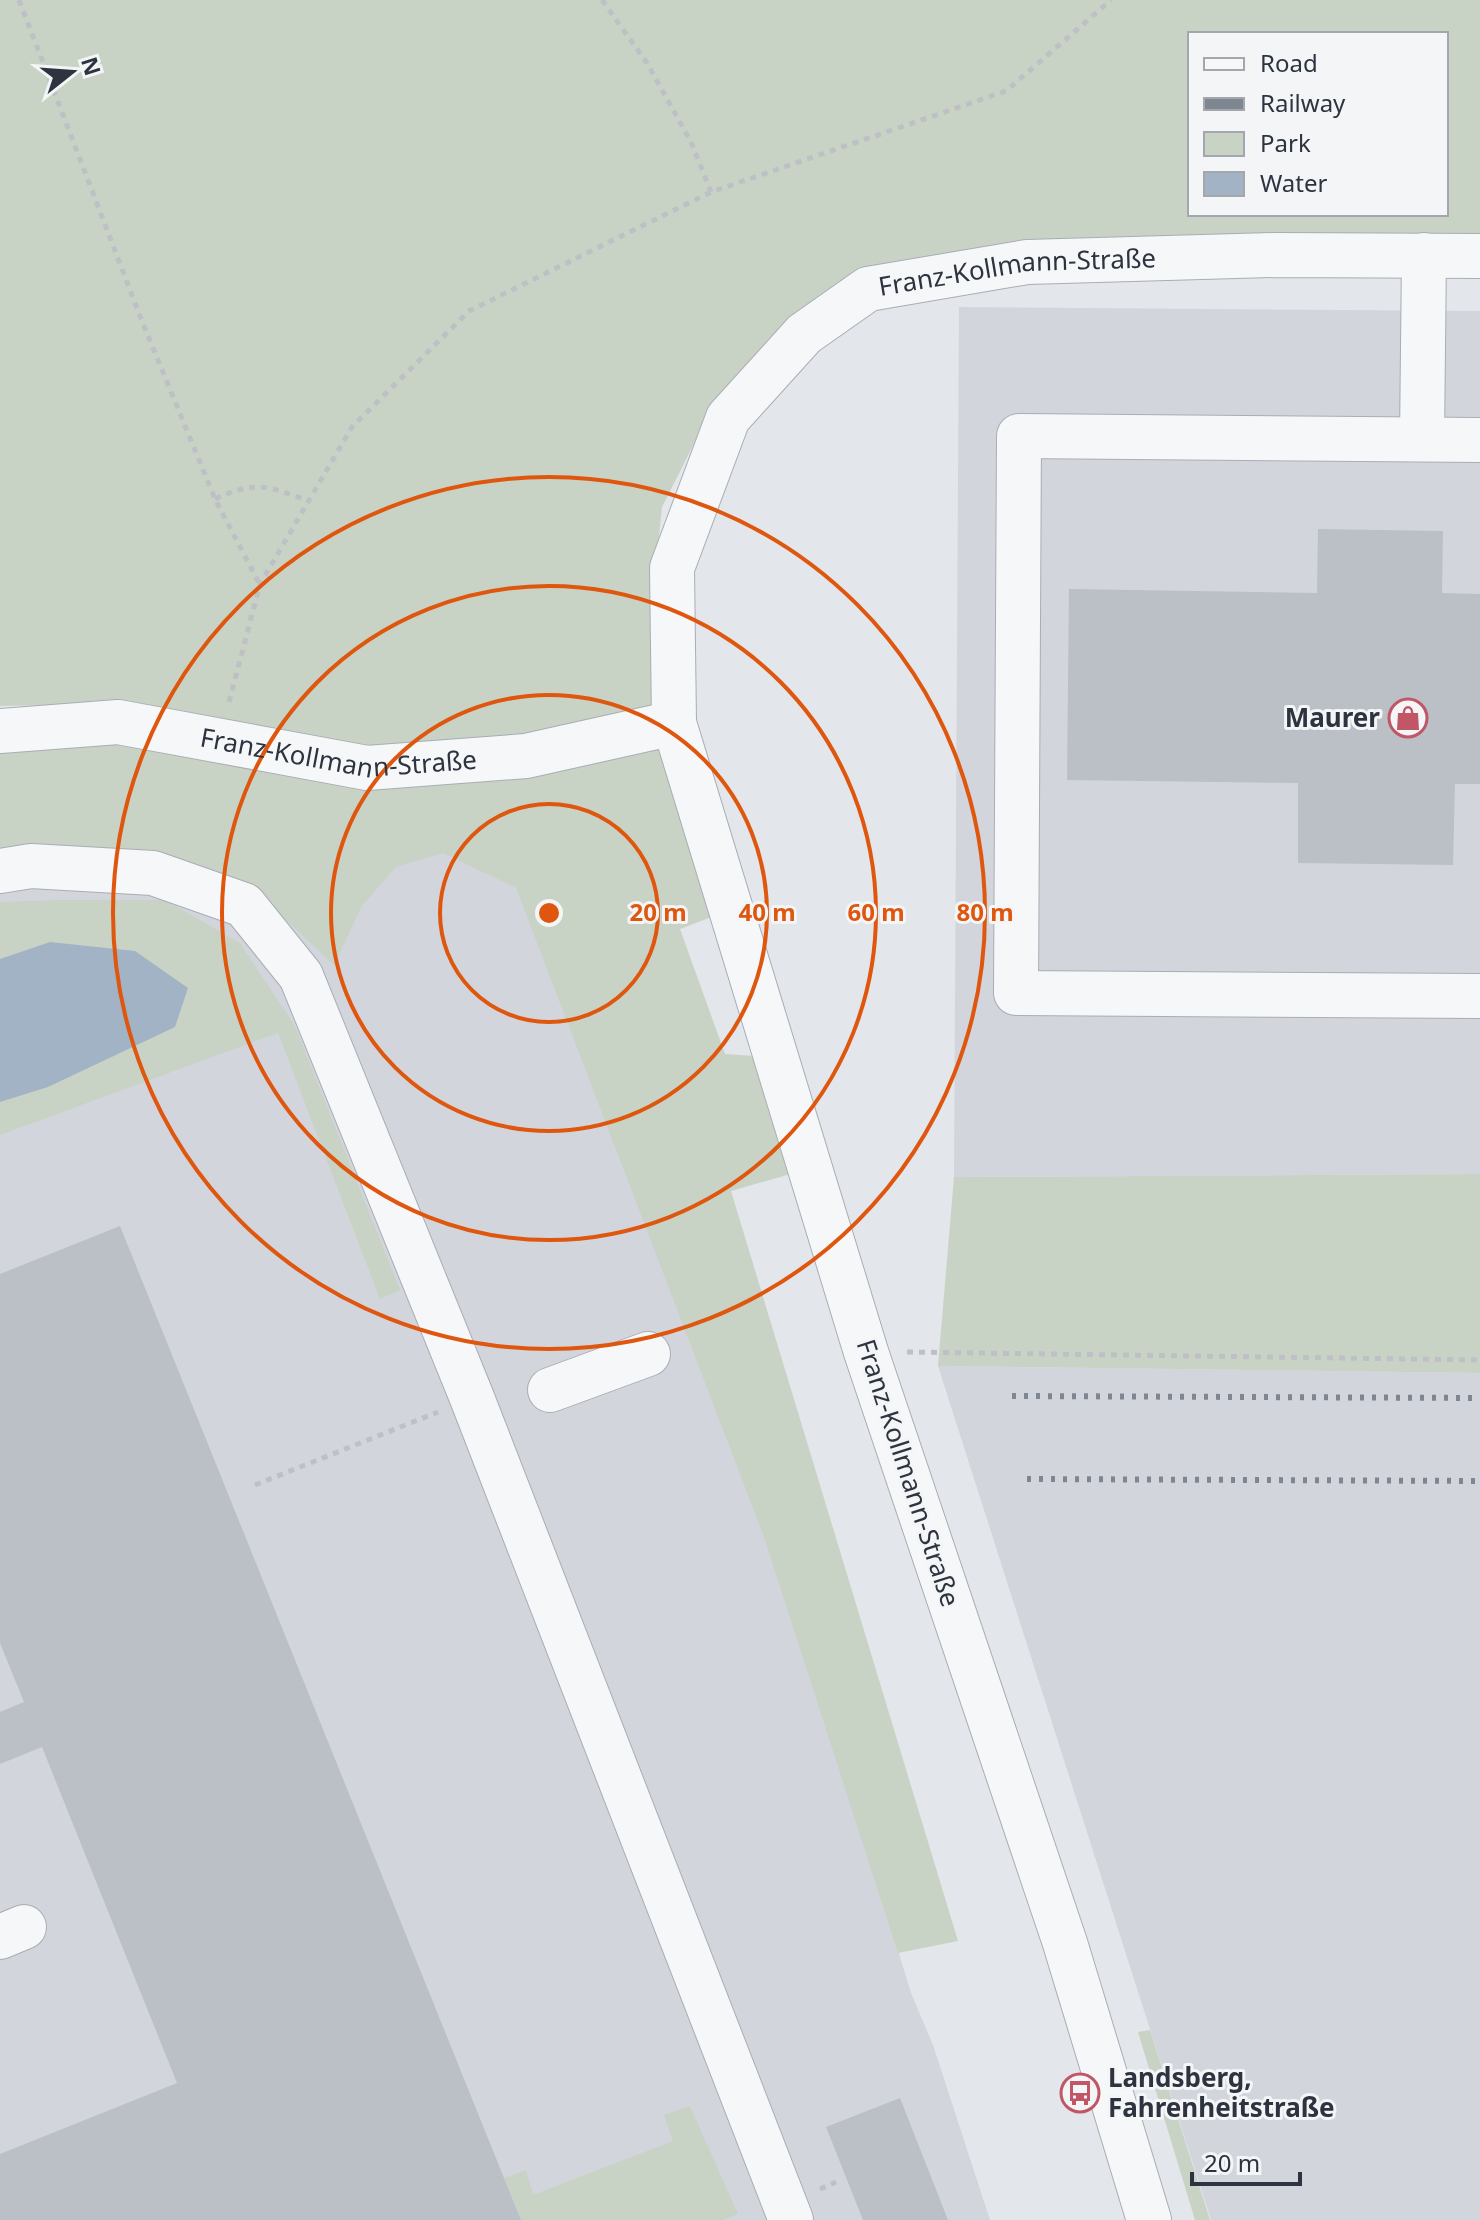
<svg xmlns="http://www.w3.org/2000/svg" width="1480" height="2220" font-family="'Noto Sans',sans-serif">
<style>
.built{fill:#d2d5dc}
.green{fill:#c9d3c5;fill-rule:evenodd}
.water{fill:#a2b3c6}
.building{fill:#bbbfc6}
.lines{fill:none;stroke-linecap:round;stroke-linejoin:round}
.minor-casing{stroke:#a9adb4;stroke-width:46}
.path{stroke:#bec0c5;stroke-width:5;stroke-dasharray:6 6;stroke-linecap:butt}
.minor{stroke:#f6f7f9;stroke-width:44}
.rail{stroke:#7e8692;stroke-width:6;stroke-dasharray:4 8;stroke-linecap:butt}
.ring{fill:none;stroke:#df570f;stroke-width:4}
.labels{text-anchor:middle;stroke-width:6;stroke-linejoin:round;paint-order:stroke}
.street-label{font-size:26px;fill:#2d3440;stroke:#f3f5f7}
.poi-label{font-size:26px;font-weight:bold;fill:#2d3440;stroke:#f3f5f7;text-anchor:end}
.centre{fill:#df570f;stroke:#f3f5f7;stroke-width:4}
.ring-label{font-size:24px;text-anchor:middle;font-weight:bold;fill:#df570f;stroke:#f3f5f7;stroke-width:6;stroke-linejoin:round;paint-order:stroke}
</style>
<rect width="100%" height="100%" fill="#e3e6ea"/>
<path class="built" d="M959,307L1480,311V1174L954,1177Z
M0,794L546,806L911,1993L933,2045L990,2220H0Z
M938,1366L1480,1373V2220H1211Z"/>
<path class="green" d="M0,0H1480V241L864,271L712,408L662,507L656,565L653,705L521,741L366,752L112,704L0,706ZM1190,34H1446V214H1190Z
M119,740L527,773L663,748L717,915L680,929L725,1054L754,1056L794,1173L731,1191L958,1941L898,1953L764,1537L516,888L443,853L396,867L362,906L334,965L254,890L0,854V750Z
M55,900H165L240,943L295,1026L400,1290L380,1299L278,1033L0,1135V902Z
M1480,1174V1373L938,1366L954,1177Z
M1150,2030L1210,2220H1195L1138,2032Z
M690,2106L738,2214L723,2220H521L504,2178L526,2170L533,2195L673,2141L664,2115Z"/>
<path class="water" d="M50,942L135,951L188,988L175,1027L48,1087L0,1102V959Z"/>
<path class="building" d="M1318,529L1443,531L1442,593L1480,594V784H1455L1453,865L1298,863V783L1067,780L1069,589L1317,593Z
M120,1226L504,2178L521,2220H0V2154L177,2083L42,1747L0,1764V1712L24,1702L0,1643V1274Z
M900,2098L948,2220H863L826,2127Z"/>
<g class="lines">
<g class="minor-casing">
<g id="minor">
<path d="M1422,439L1424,255"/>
<path d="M1480,440L1019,436L1016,993L1480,996"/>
<path id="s1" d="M0,731L118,722L367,768L526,756L674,723"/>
<path d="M0,871L31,866L153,873L244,905L301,976L472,1398L791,2220"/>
<path d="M550,1390L648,1354"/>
<path d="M0,1937L24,1927"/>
<path id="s2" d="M1149,2220L1065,1943L866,1352L674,723L672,568L728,418L804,334L868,289L1027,262L1276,255L1480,256"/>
</g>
</g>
<path class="path" d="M19,0L140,316L215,499L259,583
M602,0L647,63L691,142L711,192
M215,499C257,480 268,486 309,501
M229,702L260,584L352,427L469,311L711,192L1006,91L1111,0
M907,1352L1480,1360
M255,1485L438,1412
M820,2189L836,2182"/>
<use href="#minor" class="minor"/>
<path class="rail" d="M1012,1396L1480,1398
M1027,1479L1480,1481"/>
</g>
<g class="ring">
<circle cx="549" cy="913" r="109"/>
<circle cx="549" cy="913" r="218"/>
<circle cx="549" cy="913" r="327"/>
<circle cx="549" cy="913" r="436"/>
</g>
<defs>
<g id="shop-ring" transform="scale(2)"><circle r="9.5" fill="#f3f5f7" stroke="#c15766" stroke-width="1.5"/><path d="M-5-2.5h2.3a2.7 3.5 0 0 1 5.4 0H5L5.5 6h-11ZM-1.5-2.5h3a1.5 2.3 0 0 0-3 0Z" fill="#c15766"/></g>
<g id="bus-ring" transform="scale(2)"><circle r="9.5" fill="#f3f5f7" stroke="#c15766" stroke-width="1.5"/><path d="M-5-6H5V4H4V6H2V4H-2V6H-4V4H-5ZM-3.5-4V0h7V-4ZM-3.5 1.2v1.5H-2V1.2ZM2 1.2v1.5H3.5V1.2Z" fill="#c15766"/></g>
</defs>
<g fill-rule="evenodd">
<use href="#shop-ring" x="1408" y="718"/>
<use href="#bus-ring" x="1080" y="2093"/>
</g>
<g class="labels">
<g class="street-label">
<text dy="9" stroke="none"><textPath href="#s2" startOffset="2228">Franz-Kollmann-Straße</textPath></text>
<text dy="9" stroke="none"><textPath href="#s1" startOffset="342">Franz-Kollmann-Straße</textPath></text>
<text transform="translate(908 1473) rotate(72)" y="9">Franz-Kollmann-Straße</text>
</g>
<g class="poi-label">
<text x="1380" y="727">Maurer</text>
<text x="1108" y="2087" text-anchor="start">Landsberg,<tspan x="1108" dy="30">Fahrenheitstraße</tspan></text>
</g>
</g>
<circle cx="549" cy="913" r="12" class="centre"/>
<g class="ring-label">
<text x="658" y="921">20 m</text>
<text x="767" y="921">40 m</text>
<text x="876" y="921">60 m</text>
<text x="985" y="921">80 m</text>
</g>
<rect x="1188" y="32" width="260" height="184" fill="#f3f5f7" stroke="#a4a8ae" stroke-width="2"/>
<rect x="1204" y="58" width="40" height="12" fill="#f6f7f9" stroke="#a4a8ae" stroke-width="2"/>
<text x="1260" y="72" font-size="24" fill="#2d3440">Road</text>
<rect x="1204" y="98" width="40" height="12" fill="#7e8692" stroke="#a4a8ae" stroke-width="2"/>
<text x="1260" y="112" font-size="24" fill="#2d3440">Railway</text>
<rect x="1204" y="132" width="40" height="24" fill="#c9d3c5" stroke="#a4a8ae" stroke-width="2"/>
<text x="1260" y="152" font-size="24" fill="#2d3440">Park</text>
<rect x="1204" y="172" width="40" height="24" fill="#a2b3c6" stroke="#a4a8ae" stroke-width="2"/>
<text x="1260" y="192" font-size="24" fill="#2d3440">Water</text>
<g transform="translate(72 72) rotate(73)" stroke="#f3f5f7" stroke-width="6" paint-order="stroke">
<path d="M0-6L14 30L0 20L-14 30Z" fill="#2d3440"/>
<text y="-12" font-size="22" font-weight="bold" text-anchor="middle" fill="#2d3440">N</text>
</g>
<path d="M1192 2172v12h108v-12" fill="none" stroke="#2d3440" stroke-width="4"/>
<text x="1204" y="2172" font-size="24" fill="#2d3440" stroke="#f3f5f7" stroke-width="6" paint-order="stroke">20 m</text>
</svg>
